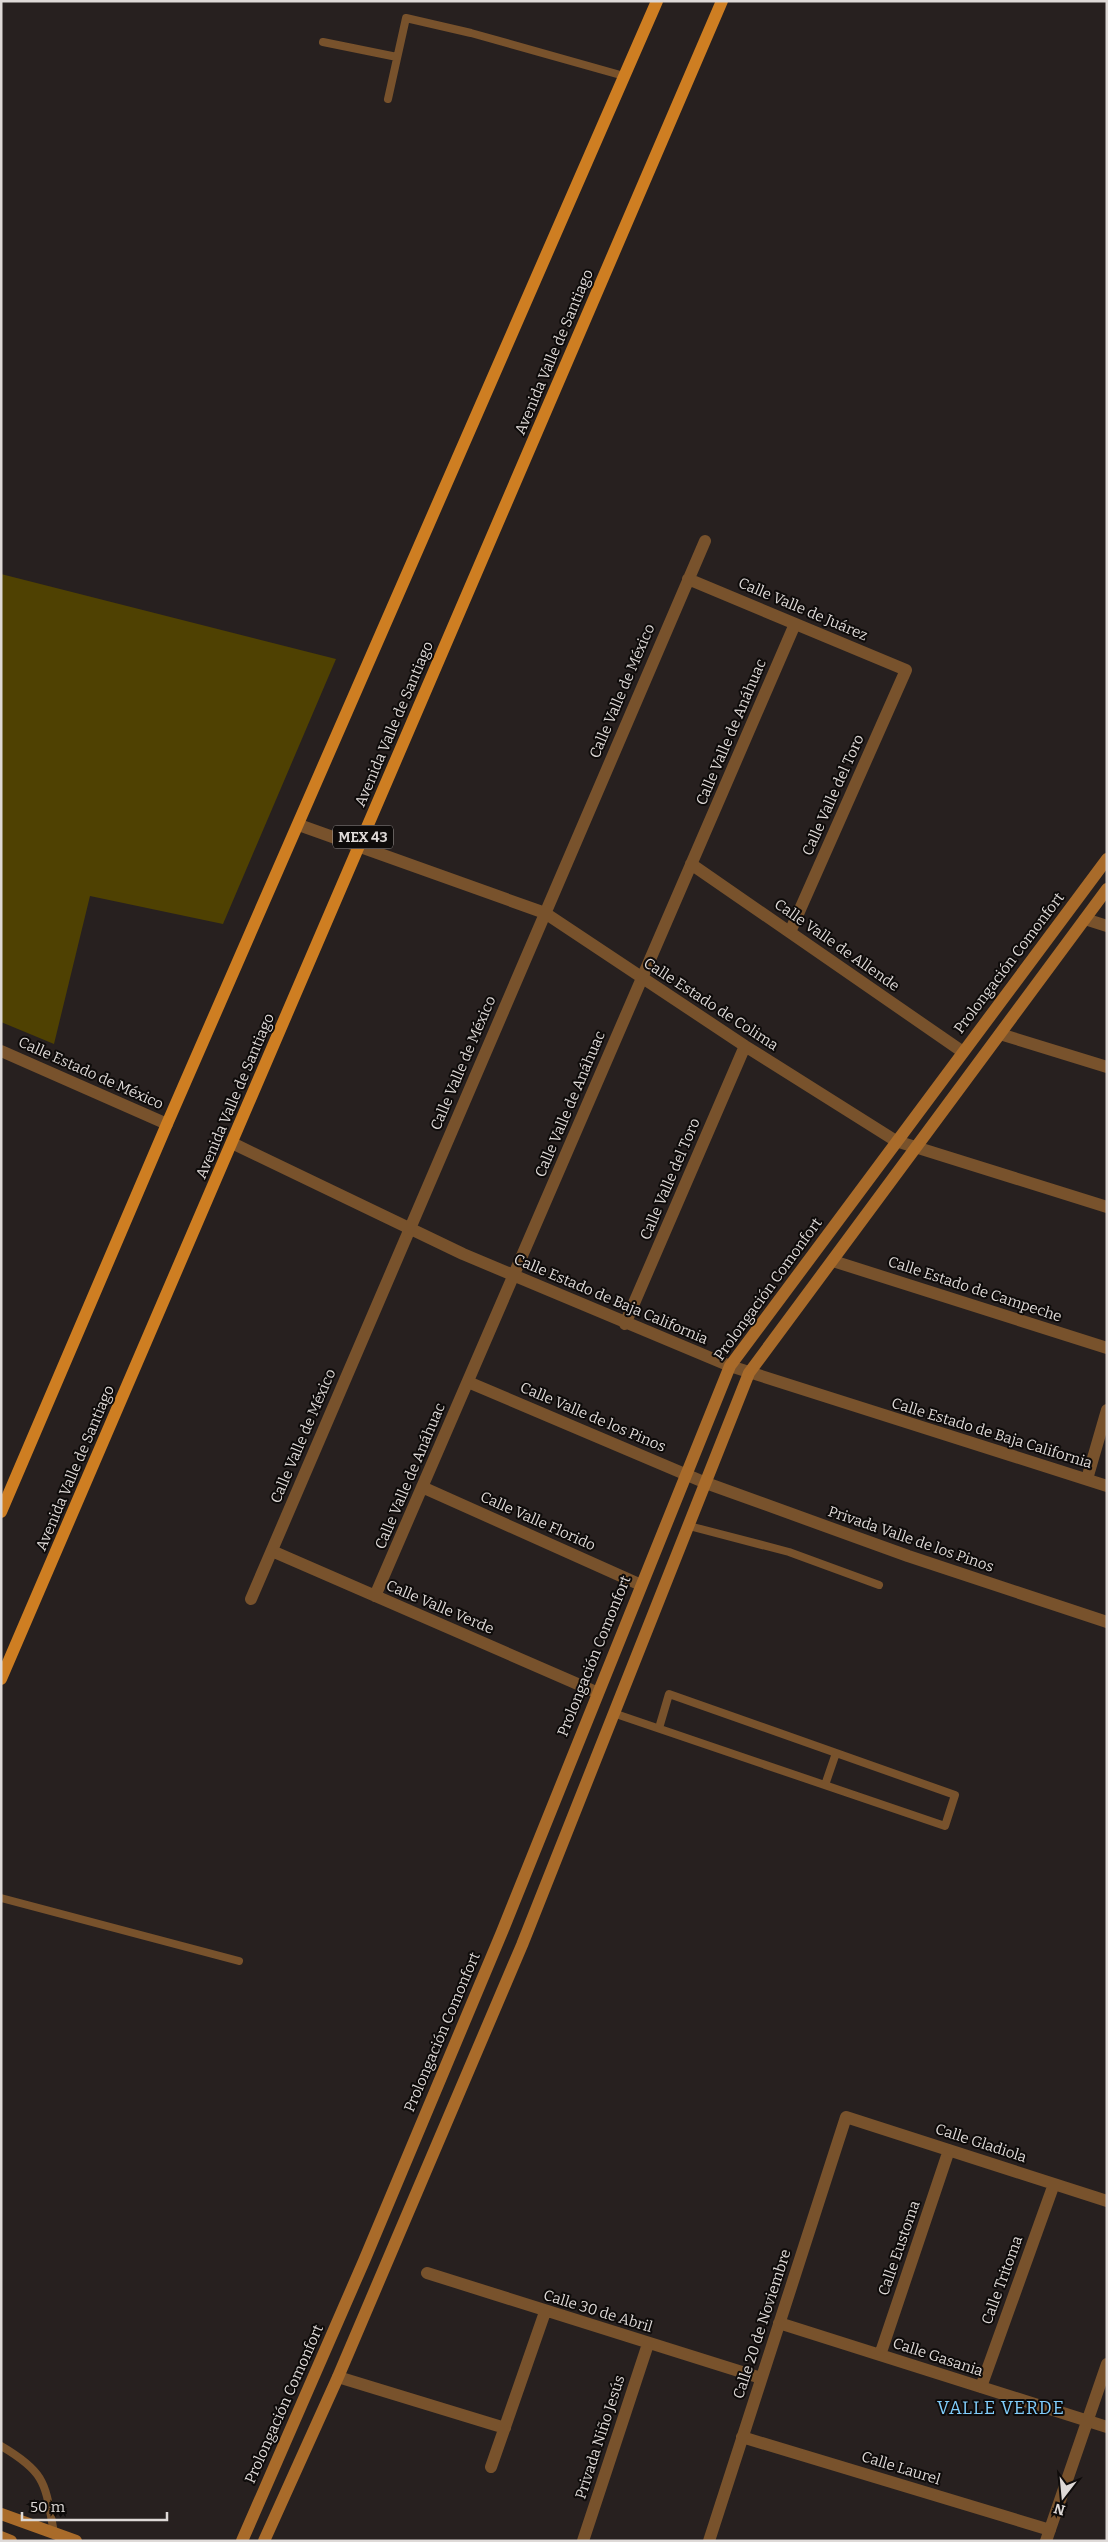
<svg xmlns="http://www.w3.org/2000/svg" width="1108" height="2542" font-family="Bitter,serif">
<style>
.green{fill:#4f4102}
.lines{fill:none;stroke-linecap:round;stroke-linejoin:round}
.lane{stroke:#78522c;stroke-width:8}
.street{stroke:#78522c;stroke-width:12}
.secondary{stroke:#a96b2a;stroke-width:12}
.primary{stroke:#ce7e22;stroke-width:12}
.labels{text-anchor:middle;stroke-width:4;stroke-linejoin:round;paint-order:stroke}
.shield{fill:#0e0b0a;stroke:#a09b9a;stroke-width:1}
.shield-label{font-size:14px;font-weight:bold;fill:#ded9d7}
.street-label{font-size:15px;fill:#ded9d7;stroke:#0e0b0a}
.quarter-label{font-size:18px;letter-spacing:1px;fill:#81cefc;stroke:#0e0b0a}
</style>
<rect width="100%" height="100%" fill="#27201f"/>
<path class="green" d="M1,574L336,659L223,924L90,896L54,1044L1,1022Z"/>
<g class="lines">
<path class="lane" d="M323,42L397,57
M388,99L406,18L471,33L624,76
M689,1526L789,1552L879,1585
M616,1714L945,1826L955,1795L669,1694L659,1728
M825,1785L836,1753
M1,1898L239,1961
M1,2446C47,2473 45,2484 54,2533"/>
<path class="street" d="M688,579L906,670L790,932
M299,825L545,913L745,1046L896,1141L1107,1207
M691,864L963,1052
M1085,919L1107,926
M1000,1034L1107,1067
M1,1051L167,1124
M232,1143L463,1254L730,1366L1107,1486
M833,1261L1107,1348
M625,1324L745,1046
M468,1382L706,1483L908,1556L1107,1622
M1087,1479L1107,1410
M422,1487L641,1585
M272,1551L596,1692
M375,1596L795,624
M251,1599L705,541
M427,2273L761,2378
M779,2323L1107,2427
M880,2355L949,2150
M338,2377L505,2428
M981,2387L1054,2184
M742,2437L1050,2530
M491,2467L545,2312
M583,2541L648,2344
M709,2541L846,2117L1107,2201
M1046,2541L1107,2364"/>
<path class="secondary" d="M1,2514L76,2541
M1,2537L11,2541
M242,2541L364,2261L502,1932L730,1366L1107,859
M264,2541L338,2377L522,1945L749,1373L1107,889"/>
<path class="primary" d="M1,1512L167,1124L657,1
M1,1679L722,1"/>
</g>
<g class="labels">
<rect class="shield" x="333" y="825.5" width="60" height="23" rx="4"/>
<g class="shield-label">
<text x="363" y="842">MEX 43</text>
</g>
<g class="street-label">
<text transform="translate(554 352) rotate(-67)" y="5">Avenida Valle de Santiago</text>
<text transform="translate(803 609) rotate(23)" y="5">Calle Valle de Juárez</text>
<text transform="translate(622 691) rotate(-67)" y="5">Calle Valle de México</text>
<text transform="translate(394 724) rotate(-67)" y="5">Avenida Valle de Santiago</text>
<text transform="translate(731 732) rotate(-67)" y="5">Calle Valle de Anáhuac</text>
<text transform="translate(833 795) rotate(-66)" y="5">Calle Valle del Toro</text>
<text transform="translate(837 945) rotate(35)" y="5">Calle Valle de Allende</text>
<text transform="translate(1009 963) rotate(-53)" y="5">Prolongación Comonfort</text>
<text transform="translate(711 1004) rotate(33)" y="5">Calle Estado de Colima</text>
<text transform="translate(463 1063) rotate(-67)" y="5">Calle Valle de México</text>
<text transform="translate(91 1073) rotate(24)" y="5">Calle Estado de México</text>
<text transform="translate(235 1096) rotate(-67)" y="5">Avenida Valle de Santiago</text>
<text transform="translate(570 1104) rotate(-67)" y="5">Calle Valle de Anáhuac</text>
<text transform="translate(670 1179) rotate(-67)" y="5">Calle Valle del Toro</text>
<text transform="translate(768 1289) rotate(-54)" y="5">Prolongación Comonfort</text>
<text transform="translate(975 1289) rotate(18)" y="5">Calle Estado de Campeche</text>
<text transform="translate(611 1299) rotate(23)" y="5">Calle Estado de Baja California</text>
<text transform="translate(593 1417) rotate(23)" y="5">Calle Valle de los Pinos</text>
<text transform="translate(992 1433) rotate(17)" y="5">Calle Estado de Baja California</text>
<text transform="translate(303 1436) rotate(-67)" y="5">Calle Valle de México</text>
<text transform="translate(75 1468) rotate(-67)" y="5">Avenida Valle de Santiago</text>
<text transform="translate(410 1476) rotate(-67)" y="5">Calle Valle de Anáhuac</text>
<text transform="translate(538 1521) rotate(24)" y="5">Calle Valle Florido</text>
<text transform="translate(911 1539) rotate(19)" y="5">Privada Valle de los Pinos</text>
<text transform="translate(440 1607) rotate(23)" y="5">Calle Valle Verde</text>
<text transform="translate(594 1656) rotate(-68)" y="5">Prolongación Comonfort</text>
<text transform="translate(442 2032) rotate(-67)" y="5">Prolongación Comonfort</text>
<text transform="translate(981 2143) rotate(18)" y="5">Calle Gladiola</text>
<text transform="translate(899 2248) rotate(-71)" y="5">Calle Eustoma</text>
<text transform="translate(1002 2280) rotate(-70)" y="5">Calle Tritoma</text>
<text transform="translate(598 2311) rotate(17)" y="5">Calle 30 de Abril</text>
<text transform="translate(762 2324) rotate(-72)" y="5">Calle 20 de Noviembre</text>
<text transform="translate(938 2357) rotate(18)" y="5">Calle Gasania</text>
<text transform="translate(284 2404) rotate(-66)" y="5">Prolongación Comonfort</text>
<text transform="translate(600 2437) rotate(-72)" y="5">Privada Niño Jesús</text>
<text transform="translate(901 2468) rotate(17)" y="5">Calle Laurel</text>
</g>
<g class="quarter-label">
<text x="1001" y="2414">VALLE VERDE</text>
</g>
</g>
<rect width="1108" height="2542" fill="none" stroke="#ded9d7" stroke-width="5"/>
<g transform="translate(1063 2497) rotate(196)" stroke="#0e0b0a" stroke-width="4" paint-order="stroke">
<path d="M0-4L9 19L0 12L-9 19Z" fill="#ded9d7"/>
<text y="-8" font-size="14" font-weight="bold" text-anchor="middle" fill="#ded9d7">N</text>
</g>
<path d="M22 2512v8h145v-8" fill="none" stroke="#ded9d7" stroke-width="2.5"/>
<text x="30" y="2512" font-size="15" fill="#ded9d7" stroke="#0e0b0a" stroke-width="4" paint-order="stroke">50 m</text>
</svg>
